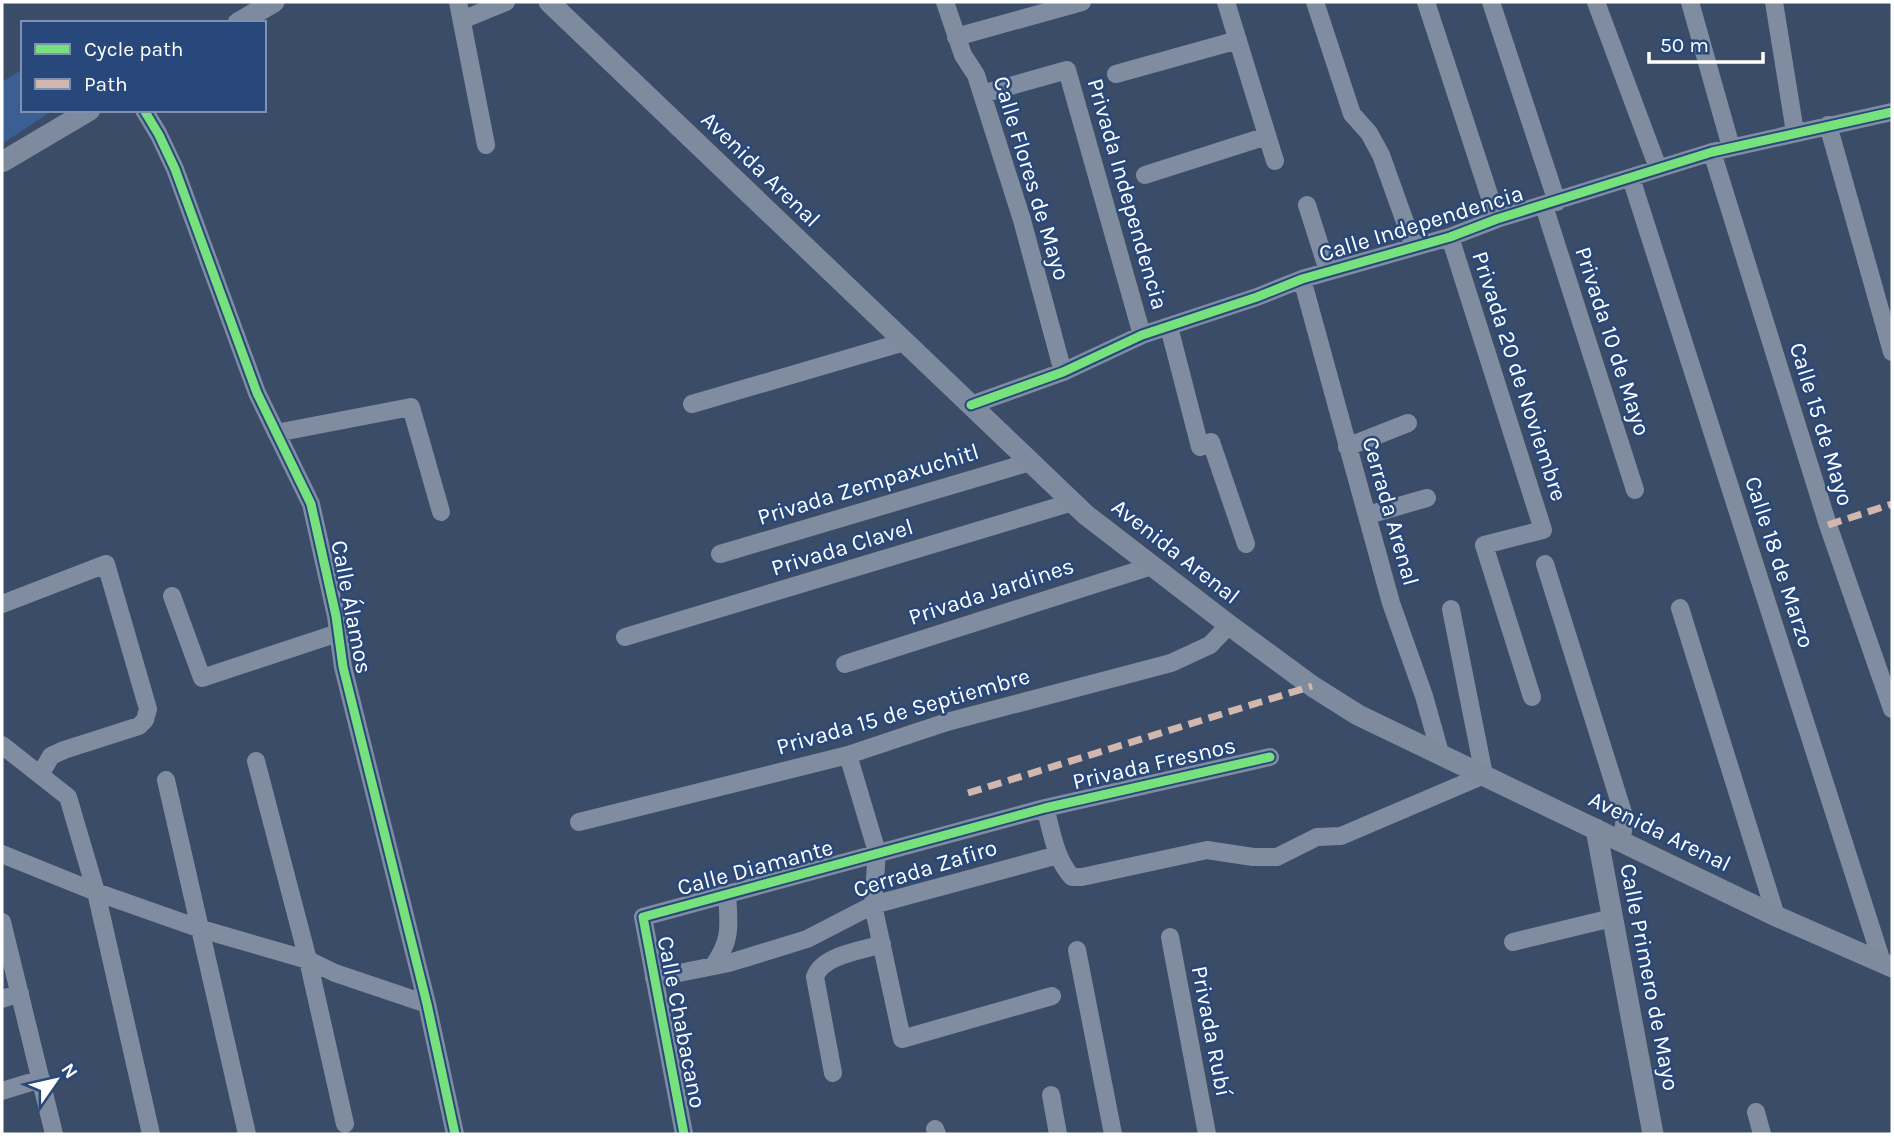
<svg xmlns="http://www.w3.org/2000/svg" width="1894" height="1136" font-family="Karla,sans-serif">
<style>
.grass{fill:#3b5e93}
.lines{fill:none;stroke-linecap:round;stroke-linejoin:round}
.minor{stroke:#808da0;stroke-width:18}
.major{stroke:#7e8b9f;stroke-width:21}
.quiet{stroke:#d1b7ad;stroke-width:7;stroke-dasharray:14 7;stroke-linecap:butt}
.cycleway-casing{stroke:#28487c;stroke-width:13}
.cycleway{stroke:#77e17e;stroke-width:9}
.labels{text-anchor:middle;stroke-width:5;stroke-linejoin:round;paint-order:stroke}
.street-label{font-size:23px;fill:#fff;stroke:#28487c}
</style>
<rect width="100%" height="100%" fill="#3b4c69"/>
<path class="grass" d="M23,69V110H53L2,144V82Z"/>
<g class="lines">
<path class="minor" d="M458,2L486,145
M945,2L963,55L976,75L1022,220L1063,372
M1226,2L1275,161
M1315,2L1352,114L1369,133L1381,155L1414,247
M1426,2L1497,219
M1491,2L1557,202
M1596,2L1658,168
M1690,2L1731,147
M1774,2L1795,132
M462,20L506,2
M956,37L1082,2
M1116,74L1238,40
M982,94L1067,70L1142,335
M144,110L159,135L175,169L257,393L311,504L336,616L343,667L427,1004L455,1134
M1828,125L1892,352
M1712,152L1828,525L1892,709
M1145,175L1267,136
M1631,178L1882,962
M1307,205L1328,271
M1544,206L1635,490
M1450,237L1543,530L1484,545L1532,697
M1302,279L1391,603L1424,696L1440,753
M1169,327L1200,447L1211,442L1246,544
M692,404L904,342
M971,405L1063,372L1142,335L1257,297L1302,279L1450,237L1497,219L1712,152L1892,112
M276,433L411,407L441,512
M1347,447L1408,423
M1368,515L1427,498
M720,554L1030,462
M1545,564L1625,819L1621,842
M172,596L202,678L338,633
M2,604L106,564L148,709L145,720L139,726L64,750L51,756L40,775
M1680,608L1776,916
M625,637L1073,502
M845,664L1152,566
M2,745L68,797L96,892L151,1134
M848,755L877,852L873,905L902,1039L1052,996
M256,761L308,960L345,1124
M166,780L247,1134
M1045,808C1052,831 1055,859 1072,877H1082L1207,850L1253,857H1277L1317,837L1341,836L1484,775L1451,609
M579,822L848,755L947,722L1171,663L1210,645L1229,625
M2,854L96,892L201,929L308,960L335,973L427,1004
M2,922L54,1134
M1170,937L1207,1134
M1513,942L1612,918
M1077,950L1113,1134
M713,966C732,940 729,925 727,894
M654,978L729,963L807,939L873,905L1058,855
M2,999L20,993
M833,1073L815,977C822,955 861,951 882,944
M2,1091L41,1079
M1051,1095L1058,1134
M1756,1112L1762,1134
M935,1129L937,1134
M684,1134L643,917L1045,808L1270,757"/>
<path class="major" d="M549,2L1086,515L1229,625L1312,686L1358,715L1776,916L1892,967
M238,23L274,2
M2,162L90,110
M1596,829L1653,1134"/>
<path class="quiet" d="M1828,525L1892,504
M968,793L1312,686"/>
<g class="cycleway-casing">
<path id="cycleway" d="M144,110L159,135L175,169L257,393L311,504L336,616L343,667L427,1004L455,1134
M971,405L1063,372L1142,335L1257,297L1302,279L1450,237L1497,219L1712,152L1892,112
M684,1134L643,917L1045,808L1270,757"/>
</g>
<use href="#cycleway" class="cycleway"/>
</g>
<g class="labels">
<g class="street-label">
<text transform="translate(761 169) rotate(44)" y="8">Avenida Arenal</text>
<text transform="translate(1032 178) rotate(73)" y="8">Calle Flores de Mayo</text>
<text transform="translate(1128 194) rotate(74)" y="8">Privada Independencia</text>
<text transform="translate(1421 223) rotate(-17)" y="8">Calle Independencia</text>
<text transform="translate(1613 341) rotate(72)" y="8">Privada 10 de Mayo</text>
<text transform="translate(1520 376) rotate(72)" y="8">Privada 20 de Noviembre</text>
<text transform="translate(1822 424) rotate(73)" y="8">Calle 15 de Mayo</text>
<text transform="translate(868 484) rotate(-17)" y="8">Privada Zempaxuchitl</text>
<text transform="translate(1391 511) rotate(74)" y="8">Cerrada Arenal</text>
<text transform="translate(842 547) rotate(-17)" y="8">Privada Clavel</text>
<text transform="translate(1176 551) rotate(38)" y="8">Avenida Arenal</text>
<text transform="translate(1780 562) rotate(72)" y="8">Calle 18 de Marzo</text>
<text transform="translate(991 591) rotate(-18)" y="8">Privada Jardines</text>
<text transform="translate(352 607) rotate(79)" y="8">Calle Álamos</text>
<text transform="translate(903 711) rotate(-16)" y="8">Privada 15 de Septiembre</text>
<text transform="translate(1154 763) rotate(-13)" y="8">Privada Fresnos</text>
<text transform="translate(1660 831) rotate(26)" y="8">Avenida Arenal</text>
<text transform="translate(755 867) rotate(-15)" y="8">Calle Diamante</text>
<text transform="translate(925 868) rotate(-17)" y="8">Cerrada Zafiro</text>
<text transform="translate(1650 977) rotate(79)" y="8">Calle Primero de Mayo</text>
<text transform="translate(682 1022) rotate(79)" y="8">Calle Chabacano</text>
<text transform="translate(1212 1031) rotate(79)" y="8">Privada Rubí</text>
</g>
</g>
<rect width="1894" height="1136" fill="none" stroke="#ffffff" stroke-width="7"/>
<rect x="21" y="21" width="245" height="91" fill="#28487c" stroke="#7e91b0" stroke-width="2"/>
<rect x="35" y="44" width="35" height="10" fill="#77e17e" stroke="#7e91b0" stroke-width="2"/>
<text x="84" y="56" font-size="21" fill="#ffffff">Cycle path</text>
<rect x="35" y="79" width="35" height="10" fill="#d1b7ad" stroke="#7e91b0" stroke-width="2"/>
<text x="84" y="91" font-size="21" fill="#ffffff">Path</text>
<g transform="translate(56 1080) rotate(56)" stroke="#28487c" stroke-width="5" paint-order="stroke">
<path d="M0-5L12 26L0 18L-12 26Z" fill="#ffffff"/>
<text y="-10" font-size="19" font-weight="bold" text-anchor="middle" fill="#ffffff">N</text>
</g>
<path d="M1649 52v10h114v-10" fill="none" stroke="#ffffff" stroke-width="3.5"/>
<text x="1660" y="52" font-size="21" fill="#ffffff" stroke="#28487c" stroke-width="5" paint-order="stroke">50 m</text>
</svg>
